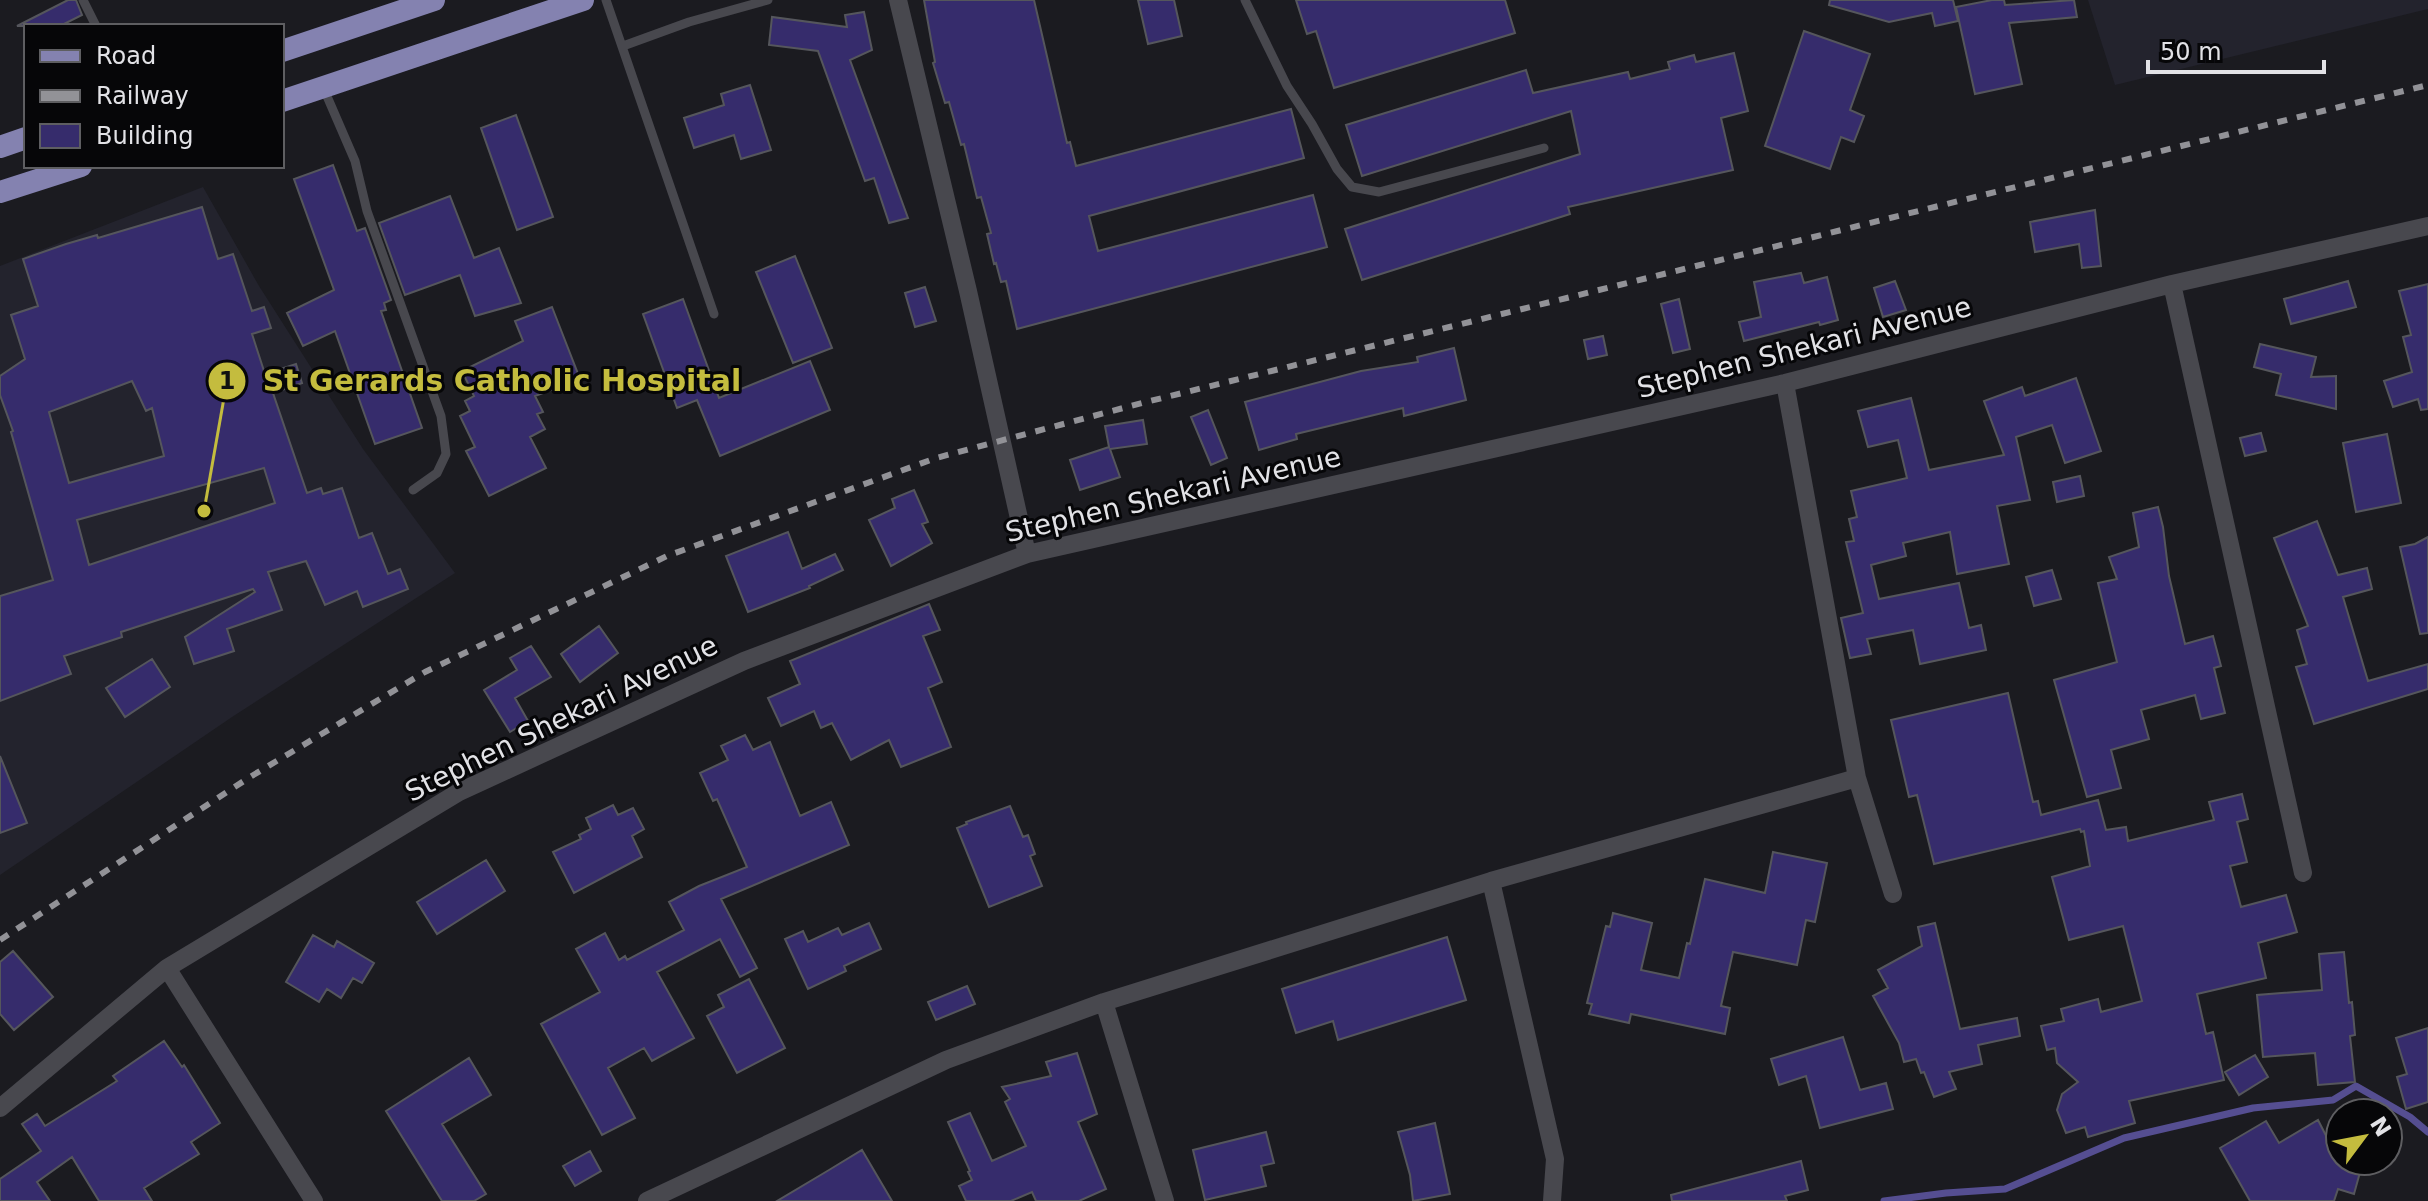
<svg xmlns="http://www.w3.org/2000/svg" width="2428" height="1201" font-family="'DejaVu Sans',sans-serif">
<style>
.built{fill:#23232d}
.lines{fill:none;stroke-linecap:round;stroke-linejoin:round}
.stream{stroke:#554e91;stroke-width:7}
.building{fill:#362c6c;stroke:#55565c;stroke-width:2;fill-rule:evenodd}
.service{stroke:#48484e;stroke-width:9}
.minor{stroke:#48484e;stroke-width:18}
.primary{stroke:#8482b0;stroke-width:22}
.rail{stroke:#929297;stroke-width:6;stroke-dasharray:10 10;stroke-linecap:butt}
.labels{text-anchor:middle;stroke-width:6;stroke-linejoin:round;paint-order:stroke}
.street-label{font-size:28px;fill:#e2e2e6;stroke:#060608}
.leader{fill:none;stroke:#c4bc3e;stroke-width:3}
.callout-dot{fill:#c4bc3e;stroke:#060608;stroke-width:3}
.mark-label{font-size:24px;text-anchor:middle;font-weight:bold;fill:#111}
.callout-label{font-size:30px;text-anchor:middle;font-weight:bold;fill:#c4bc3e;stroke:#060608;stroke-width:6;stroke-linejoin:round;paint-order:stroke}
</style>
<rect width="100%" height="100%" fill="#1b1b20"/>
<path class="built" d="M2088,0H2428V9L2115,85Z
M203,187L259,286L363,449L455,573L232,717L0,875V266Z"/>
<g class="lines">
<path class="stream" d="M1884,1201L1946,1193L2005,1189L2124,1138L2253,1108L2333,1100L2356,1086L2410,1117L2428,1132"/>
</g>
<path class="building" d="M68,0H76L82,15L60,26H17Z
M924,0H1034L1067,143L1070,142L1076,166L1291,109L1304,158L1089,216L1098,251L1313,195L1327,247L1017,329L1006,281L1001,282L996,263L994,264L987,234L991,233L981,197L977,198L964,144L961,145L949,102L945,103L933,63L935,62Z
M1138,0H1174L1182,36L1148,44Z
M1296,0H1505L1515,33L1334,88L1316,31L1307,34Z
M1830,0H1953L1958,21L1935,26L1932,13L1889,22L1829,5Z
M1992,0H2004L2005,5L2074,0L2077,17L2009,23L2022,84L1975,94L1956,7Z
M864,12L872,50L850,60L908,218L889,223L874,178L865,181L818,51L769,45L772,17L847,27L845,15Z
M1804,31L1870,54L1850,110L1864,116L1854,142L1841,137L1830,169L1765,146Z
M1734,53L1748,111L1721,118L1733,170L1568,207L1570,214L1362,280L1345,229L1580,154L1571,111L1362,176L1346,125L1526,70L1533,93L1628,72L1630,79L1670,69L1668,62L1694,55L1696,62Z
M750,85L771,150L741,159L734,135L694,148L684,118L724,105L721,94Z
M516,115L553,217L517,230L481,128Z
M333,165L357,231L365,228L391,300L384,303L386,310L381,311L422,428L375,444L335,331L303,346L287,313L334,290L294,179Z
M450,196L474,258L499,248L521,303L475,316L460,275L405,295L379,223Z
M202,207L218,259L233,254L252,311L264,307L271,328L252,334L265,374L296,364L302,383L273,393L307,493L321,488L323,494L342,488L359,538L372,533L388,574L400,569L408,589L363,607L357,591L325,605L306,561L268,572L282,610L227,629L234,651L194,664L185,637L255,592L253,589L121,632L122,637L64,656L71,674L0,701V596L53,580L11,432L13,431L0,395V376L25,359L11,315L38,306L23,259L66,244L97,235L98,238ZM132,381L146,411L152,408L164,456L69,483L49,412ZM264,468L275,503L89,565L77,520Z
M2095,210L2101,266L2082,268L2079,244L2035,252L2030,222Z
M795,256L832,348L793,363L756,272Z
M1801,273L1804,283L1827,277L1838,320L1820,325L1819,322L1744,341L1739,322L1761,317L1754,282Z
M1895,281L1906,310L1883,317L1874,288Z
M2348,281L2356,307L2291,324L2284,299Z
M2428,284V409L2421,410L2418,399L2393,407L2384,381L2412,372L2403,337L2411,335L2399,291Z
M925,287L936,321L915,327L905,293Z
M683,299L719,398L810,361L830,410L720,456L697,400L677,408L643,314Z
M1679,299L1690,349L1673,353L1661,304Z
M552,307L580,379L535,396L543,412L537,414L545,429L530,437L546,468L489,496L466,451L475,447L460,416L470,411L465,401L474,396L462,371L523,341L515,321Z
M1603,336L1607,355L1588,359L1584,340Z
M2260,344L2316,357L2311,377L2336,376V409L2276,395L2281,374L2254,367Z
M1454,348L1466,400L1404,416L1403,408L1296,434L1297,439L1259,450L1245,402L1361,371L1418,362L1417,357Z
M2076,378L2101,451L2065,463L2052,425L2016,437L2030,500L1997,506L2009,564L1957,574L1950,532L1903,543L1906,556L1871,565L1879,599L1959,583L1969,628L1981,625L1986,650L1920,664L1913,630L1867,639L1871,654L1850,658L1841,618L1863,613L1846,542L1854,541L1849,519L1857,517L1851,491L1907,478L1898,440L1868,447L1858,411L1911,398L1929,470L2004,455L1984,401L2022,387L2025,396Z
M1208,410L1227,458L1211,465L1191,417Z
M1143,420L1147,444L1110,449L1120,477L1080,490L1070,460L1109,447L1105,426Z
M2261,433L2266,451L2245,456L2240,438Z
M2387,434L2401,503L2356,512L2343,443Z
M2080,476L2084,496L2057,502L2053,482Z
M914,490L928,522L922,524L932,543L891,566L869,520L895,508L892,499Z
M2158,507L2163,527L2169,576L2185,644L2213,636L2221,666L2214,668L2225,713L2201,719L2195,695L2141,710L2149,739L2111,750L2121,788L2087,797L2054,680L2117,662L2098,583L2117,579L2109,557L2139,547L2133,513Z
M2317,521L2338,575L2367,568L2372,589L2343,597L2368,681L2428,664V689L2314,724L2296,667L2307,664L2297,630L2308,626L2274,538Z
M788,532L802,569L835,554L843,570L809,586L810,588L748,612L726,556Z
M2428,537V633L2420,634L2400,547L2415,544Z
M2052,570L2061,599L2034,606L2026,577Z
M929,604L940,630L923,636L942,682L928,688L951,747L901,767L889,740L851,760L832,723L821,728L814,711L781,726L768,698L800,684L790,661Z
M599,626L618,653L580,682L561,654Z
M531,646L551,677L515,698L528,721L510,732L484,690L517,670L510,658Z
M152,659L170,687L125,717L106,688Z
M2008,693L2033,802L2038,801L2041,815L2098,800L2106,830L2126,827L2128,841L2214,820L2209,802L2242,794L2248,819L2237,822L2247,862L2230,866L2241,907L2286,895L2297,932L2258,943L2266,978L2197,994L2206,1034L2213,1032L2224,1080L2129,1101L2135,1123L2088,1137L2085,1127L2066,1133L2057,1110L2062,1094L2078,1082L2057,1063L2055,1048L2047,1050L2041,1026L2064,1021L2061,1009L2098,999L2101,1012L2142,1001L2123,926L2069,940L2052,877L2090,866L2084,831L2081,832L2080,829L1934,864L1917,795L1909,797L1891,720Z
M745,735L753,750L770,742L800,816L831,802L849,845L721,899L757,968L740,977L720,939L657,972L694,1038L652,1061L644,1048L608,1068L635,1118L602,1135L541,1024L600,992L576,949L605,933L619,960L625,956L627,960L684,930L669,902L699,886L747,867L717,799L713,801L700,773L728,760L721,746Z
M0,756L27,823L0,833Z
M613,805L618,815L633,808L644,829L632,836L642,857L574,893L553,852L581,839L579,835L591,829L586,818Z
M1010,806L1023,837L1028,835L1035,854L1030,856L1042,886L989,907L957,828L967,824L966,822Z
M1773,852L1827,863L1815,922L1806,920L1797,965L1733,952L1721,1006L1730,1008L1725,1034L1631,1014L1629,1023L1589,1014L1592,1004L1587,1003L1606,926L1610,927L1613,913L1652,923L1641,970L1679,978L1687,943L1690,944L1705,879L1765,893Z
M486,860L505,891L437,934L417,902Z
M869,923L881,949L844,966L846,971L808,989L785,939L803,931L808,942L838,928L842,935Z
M1935,923L1960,1029L2017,1018L2020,1036L1978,1045L1982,1064L1949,1072L1956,1089L1934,1097L1924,1072L1921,1073L1916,1059L1904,1062L1899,1043L1873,996L1888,988L1878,970L1922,946L1918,927Z
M313,935L334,947L337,941L374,963L362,983L353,978L341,998L327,989L319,1002L286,982Z
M1447,937L1466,1000L1338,1040L1333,1021L1296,1033L1282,989Z
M13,951L53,997L14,1030L0,1014V962Z
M2344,952L2349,1003L2352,1002L2355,1035L2350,1036L2355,1082L2318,1085L2315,1053L2263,1057L2257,995L2322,990L2319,954Z
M749,979L785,1048L737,1073L707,1016L724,1007L718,995Z
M967,986L975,1004L936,1020L928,1002Z
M2428,1028V1102L2406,1109L2397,1077L2407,1074L2396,1038Z
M1843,1037L1860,1090L1886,1083L1893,1109L1820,1128L1806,1076L1779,1085L1771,1059Z
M164,1041L182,1067L184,1065L220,1123L191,1142L199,1154L144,1188L152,1201H99L72,1157L37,1182L50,1201H0V1179L41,1151L22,1124L37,1114L45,1126L117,1081L113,1076Z
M1077,1053L1097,1114L1078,1122L1106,1189L1079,1201H1036L1032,1192L1011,1201H966L959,1186L972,1180L968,1172L970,1171L948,1122L970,1113L992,1161L1026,1146L1005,1102L1010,1099L1002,1087L1051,1076L1046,1062Z
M2255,1055L2268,1077L2239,1095L2225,1072Z
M469,1058L491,1095L442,1124L486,1194L474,1201H442L386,1111Z
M2318,1120L2339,1161L2362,1165L2354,1194L2338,1189L2334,1201H2250L2220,1148L2266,1121L2279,1143Z
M1435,1123L1450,1194L1413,1201L1410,1175L1398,1132Z
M1266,1132L1274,1163L1261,1166L1266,1186L1205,1200L1193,1150Z
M862,1150L892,1201H777L829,1170Z
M590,1151L601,1171L575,1186L563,1166Z
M1801,1161L1808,1190L1785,1196L1787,1201H1672L1671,1195Z"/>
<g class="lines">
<path class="service" d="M83,0L96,26
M606,0L714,314
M1245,0L1287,86L1312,124L1337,169L1352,187L1379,192L1544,148
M623,46L689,22L768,0
M323,87L355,161L367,211L441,416L446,454L437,473L413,490"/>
<path class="minor" d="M898,0L968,291L1027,554
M2172,284L2303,873
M1785,383L1857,778L1893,894
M1491,881L1555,1159L1552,1201
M167,968L314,1201
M1104,1002L1165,1201
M0,1108L167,968L459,792L744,661L1027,554L1785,383L2172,284L2428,226
M647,1201L946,1060L1104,1002L1491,881L1857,778"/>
<path class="primary" d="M282,51L434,0
M282,101L583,0
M0,147L26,138
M0,192L81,166"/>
<path class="rail" d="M0,940L250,777L425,672L667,556L936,458L1142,403L2428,85"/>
</g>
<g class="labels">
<g class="street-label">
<text transform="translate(1804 347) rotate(-14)" y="10">Stephen Shekari Avenue</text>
<text transform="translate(1173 494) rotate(-13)" y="10">Stephen Shekari Avenue</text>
<text transform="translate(561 718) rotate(-26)" y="10">Stephen Shekari Avenue</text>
</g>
</g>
<path class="leader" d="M204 511L227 381"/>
<g class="callout-dot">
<circle cx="204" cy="511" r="8"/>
<circle cx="227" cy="381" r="20"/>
</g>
<g class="mark-label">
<text x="227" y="389">1</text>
</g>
<g class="callout-label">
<text x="502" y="391">St Gerards Catholic Hospital</text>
</g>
<rect x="24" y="24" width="260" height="144" fill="#060608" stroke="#5e5e61" stroke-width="2"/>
<rect x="40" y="50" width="40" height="12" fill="#8482b0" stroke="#5e5e61" stroke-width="2"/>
<text x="96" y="64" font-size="24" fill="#e2e2e6">Road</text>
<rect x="40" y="90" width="40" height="12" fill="#929297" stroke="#5e5e61" stroke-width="2"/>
<text x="96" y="104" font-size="24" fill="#e2e2e6">Railway</text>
<rect x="40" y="124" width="40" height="24" fill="#362c6c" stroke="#5e5e61" stroke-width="2"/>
<text x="96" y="144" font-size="24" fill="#e2e2e6">Building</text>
<g transform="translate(2364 1137) rotate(58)"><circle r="38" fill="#060608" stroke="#5e5e61" stroke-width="2"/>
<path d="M0-6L14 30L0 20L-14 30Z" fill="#c4bc3e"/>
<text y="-12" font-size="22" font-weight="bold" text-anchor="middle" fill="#e2e2e6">N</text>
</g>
<path d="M2148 60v12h176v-12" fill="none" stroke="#e2e2e6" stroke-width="4"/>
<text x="2160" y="60" font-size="24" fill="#e2e2e6" stroke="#060608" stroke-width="6" paint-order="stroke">50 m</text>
</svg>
